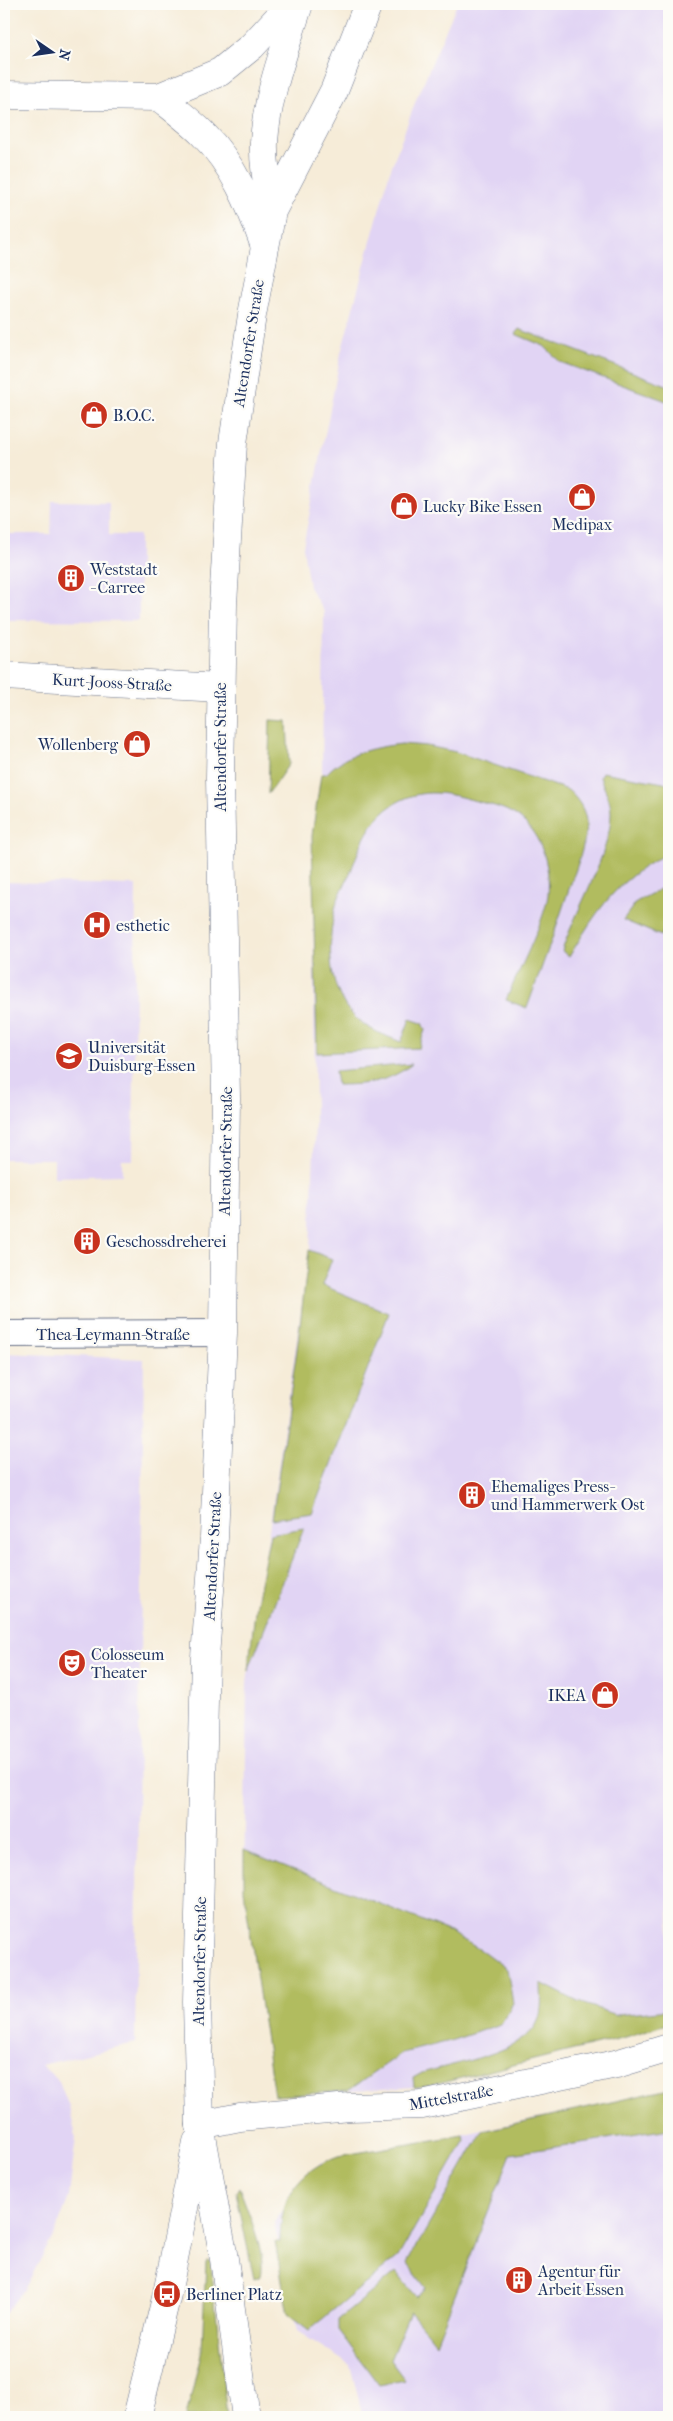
<svg xmlns="http://www.w3.org/2000/svg" width="673" height="2421" font-family="'IM FELL French Canon',serif">
<style>
.built{fill:#e1d4f4}
.green{fill:#b1bc5e;stroke:#66765e}
.lines{fill:none;stroke-linecap:round;stroke-linejoin:round}
.pedestrian-casing{stroke:#687189;stroke-width:28}
.minor-casing{stroke:#687189;stroke-width:29}
.secondary-casing{stroke:#687189;stroke-width:29}
.pedestrian{stroke:#fff;stroke-width:26}
.minor{stroke:#fff;stroke-width:28}
.secondary{stroke:#fff;stroke-width:28}
.labels{text-anchor:middle;stroke-width:4.5;stroke-linejoin:round;paint-order:stroke}
.street-label{font-size:16px;fill:#1b2f5e;stroke:#fdfcf7}
.poi-label{font-size:16px;fill:#1b2f5e;stroke:#fdfcf7;text-anchor:start}
</style>
<rect width="100%" height="100%" fill="#fdfcf7"/>
<filter id="ink" filterUnits="userSpaceOnUse"><feTurbulence type="fractalNoise" baseFrequency=".02" numOctaves="2"/><feDisplacementMap in="SourceGraphic" scale="10" xChannelSelector="R" yChannelSelector="G"/><feConvolveMatrix kernelMatrix="1 2 1 2 8 2 1 2 1" color-interpolation-filters="sRGB"/></filter>
<filter id="wash" filterUnits="userSpaceOnUse"><feTurbulence type="fractalNoise" baseFrequency=".0096" numOctaves="4" result="noise"/><feDisplacementMap in="SourceGraphic" scale="20" xChannelSelector="R" yChannelSelector="G"/><feGaussianBlur stdDeviation="1.12" result="paint"/><feColorMatrix in="noise" values="0 0 0 0 0 0 0 0 0 0 0 0 0 0 0 0 0 1.4 0 .05"/><feComposite in="paint" operator="in"/></filter>
<g filter="url(#wash)">
<rect width="100%" height="100%" fill="#f6ecd8"/>
<path class="built" d="M457,4H669V2023L626,2037L429,2086L274,2096L244,1890L247,1682L310,1249L315,1123L313,849L322,774L324,612L309,587L303,547L341,353L389,174L416,100Z
M52,501L109,502V535H139V621L4,620V534H51Z
M4,882L136,885L133,1160H122V1175L54,1177V1159H4Z
M4,1353L144,1359L135,2043L41,2065L59,2081L69,2107L76,2136L69,2197L56,2231L25,2288L4,2315Z
M669,2089V2417H363L350,2365L297,2331L274,2222L320,2163L338,2156L428,2142Z"/>
<path class="green" d="M519,329L669,386V402L560,362L544,346L515,334Z
M270,720L287,721L289,764L268,794Z
M402,744L427,746L456,752L568,790C578,799 587,811 586,826C585,847 576,869 569,889C556,929 541,969 527,1008L506,1000C518,972 544,923 548,895C551,864 540,829 512,813C501,807 488,804 476,801C448,793 423,787 396,803C370,818 361,844 351,871C346,883 338,896 335,909C327,944 327,993 357,1019C369,1030 386,1036 401,1042L410,1019L422,1023L425,1030L419,1048L317,1053L312,836L321,774H326C345,753 375,747 402,744Z
M602,772L669,784V852C657,859 644,866 633,875C605,897 587,927 569,957L562,951C575,911 611,853 611,813C611,799 604,789 600,777Z
M669,884V915L661,936L623,920L636,902Z
M412,1064C390,1082 364,1085 337,1085L335,1071Z
M309,1250L332,1259L322,1285L389,1313L312,1513L272,1519L297,1349Z
M304,1528L248,1671L256,1603L270,1534Z
M244,1850L446,1930L484,1952L507,1969L513,2003L501,2024L450,2041L402,2053L348,2091L274,2096L244,1890Z
M541,1983L578,2002L617,2015L669,2010V2023L626,2037L429,2086L414,2087L413,2078L422,2073C451,2064 527,2052 538,2021C543,2009 541,1996 541,1983Z
M669,2089V2129L511,2154L436,2343L410,2312L390,2360L405,2380L379,2385L338,2330V2320L396,2272L416,2297L426,2288L407,2263L483,2131Z
M463,2135L465,2140L398,2257L309,2330L288,2314L275,2242H280C280,2198 296,2172 338,2156Z
M239,2187C247,2209 267,2255 261,2276L254,2279L236,2192Z
M208,2260L211,2263L227,2417H186L202,2349L206,2263Z"/>
</g>
<g filter="url(#ink)">
<g class="lines">
<g class="pedestrian-casing">
<path id="pedestrian" d="M4,1334L223,1333"/>
</g>
<g class="minor-casing">
<path id="minor" d="M4,95L159,97L220,72L252,46L291,4
M159,97C174,109 190,121 203,134C234,165 250,204 264,244
M4,676L220,688
M200,2125L240,2117L350,2107L422,2105L616,2064L669,2048"/>
</g>
<g class="secondary-casing">
<path id="secondary" d="M272,211C268,188 263,165 264,142C267,95 285,49 299,4
M137,2417L167,2294L197,2142
M246,2417L224,2259L200,2125L197,2002L205,1657L214,1538L223,1333L226,1098L220,778L223,604L233,443L252,315L272,211L334,91L368,4"/>
</g>
<use href="#pedestrian" class="pedestrian"/>
<use href="#minor" class="minor"/>
<use href="#secondary" class="secondary"/>
</g>
</g>
<defs>
<g id="shop-disc" transform="scale(1.4375)"><circle r="9.5" fill="#c8321e" stroke="#fdfcf7"/><path d="M-5-2.5h2.3a2.7 3.5 0 0 1 5.4 0H5L5.5 6h-11ZM-1.5-2.5h3a1.5 2.3 0 0 0-3 0Z" fill="#fff"/></g>
<g id="building-disc" transform="scale(1.4375)"><circle r="9.5" fill="#c8321e" stroke="#fdfcf7"/><path d="M-4-6H4V6H1V3H-1V6H-4ZM-2.5-4.3h1.7v1.8h-1.7ZM.8-4.3h1.7v1.8H.8ZM-2.5-1h1.7V.8h-1.7ZM.8-1h1.7V.8H.8Z" fill="#fff"/></g>
<g id="hospital-disc" transform="scale(1.4375)"><circle r="9.5" fill="#c8321e" stroke="#fdfcf7"/><path d="M-5-5h3v3.5h4V-5h3V5h-3V1.5h-4V5h-3Z" fill="#fff"/></g>
<g id="university-disc" transform="scale(1.4375)"><circle r="9.5" fill="#c8321e" stroke="#fdfcf7"/><path d="M0-5L7-2L0 1L-7-2ZM-4 1L0 2.5L4 1V4Q0 6-4 4Z" fill="#fff"/></g>
<g id="theatre-disc" transform="scale(1.4375)"><circle r="9.5" fill="#c8321e" stroke="#fdfcf7"/><path d="M-5-5.5Q0-4 5-5.5V0Q5 5 0 6Q-5 5-5 0ZM-3.3-2.5H-1v1.5H-3.3ZM1-2.5H3.3v1.5H1ZM-2.8 1Q0 5.5 2.8 1Z" fill="#fff"/></g>
<g id="bus-disc" transform="scale(1.4375)"><circle r="9.5" fill="#c8321e" stroke="#fdfcf7"/><path d="M-5-6H5V4H4V6H2V4H-2V6H-4V4H-5ZM-3.5-4V0h7V-4ZM-3.5 1.2v1.5H-2V1.2ZM2 1.2v1.5H3.5V1.2Z" fill="#fff"/></g>
</defs>
<g fill-rule="evenodd">
<use href="#shop-disc" x="94" y="415"/>
<use href="#shop-disc" x="582" y="497"/>
<use href="#shop-disc" x="404" y="506"/>
<use href="#building-disc" x="71" y="578"/>
<use href="#shop-disc" x="137" y="744"/>
<use href="#hospital-disc" x="97" y="925"/>
<use href="#university-disc" x="69" y="1056"/>
<use href="#building-disc" x="87" y="1241"/>
<use href="#building-disc" x="472" y="1495"/>
<use href="#theatre-disc" x="72" y="1663"/>
<use href="#shop-disc" x="605" y="1695"/>
<use href="#building-disc" x="519" y="2280"/>
<use href="#bus-disc" x="167" y="2294"/>
</g>
<g class="labels">
<g class="street-label">
<text transform="translate(248 343) rotate(-81)" y="6">Altendorfer Straße</text>
<text transform="translate(112 682) rotate(3)" y="6">Kurt-Jooss-Straße</text>
<text transform="translate(220 747) rotate(-90)" y="6">Altendorfer Straße</text>
<text transform="translate(225 1151) rotate(-89)" y="6">Altendorfer Straße</text>
<text x="113" y="1340">Thea-Leymann-Straße</text>
<text transform="translate(212 1556) rotate(-87)" y="6">Altendorfer Straße</text>
<text transform="translate(199 1961) rotate(-89)" y="6">Altendorfer Straße</text>
<text transform="translate(451 2097) rotate(-10)" y="6">Mittelstraße</text>
</g>
<g class="poi-label">
<text x="113" y="421">B.O.C.</text>
<text x="423" y="512">Lucky Bike Essen</text>
<text x="582" y="530" text-anchor="middle">Medipax</text>
<text x="90" y="575">Weststadt<tspan x="90" dy="18">- Carree</tspan></text>
<text x="118" y="750" text-anchor="end">Wollenberg</text>
<text x="116" y="931">esthetic</text>
<text x="88" y="1053">Universität<tspan x="88" dy="18">Duisburg-Essen</tspan></text>
<text x="106" y="1247">Geschossdreherei</text>
<text x="491" y="1492">Ehemaliges Press-<tspan x="491" dy="18">und Hammerwerk Ost</tspan></text>
<text x="91" y="1660">Colosseum<tspan x="91" dy="18">Theater</tspan></text>
<text x="586" y="1701" text-anchor="end">IKEA</text>
<text x="538" y="2277">Agentur für<tspan x="538" dy="18">Arbeit Essen</tspan></text>
<text x="186" y="2300">Berliner Platz</text>
</g>
</g>
<rect width="673" height="2421" fill="none" stroke="#fdfcf7" stroke-width="20"/>
<g transform="translate(52 52) rotate(103)" stroke="#fdfcf7" stroke-width="4" paint-order="stroke">
<path d="M0-4L9 19L0 12L-9 19Z" fill="#1b2f5e"/>
<text y="-8" font-size="14" font-weight="bold" text-anchor="middle" fill="#1b2f5e">N</text>
</g>
</svg>
